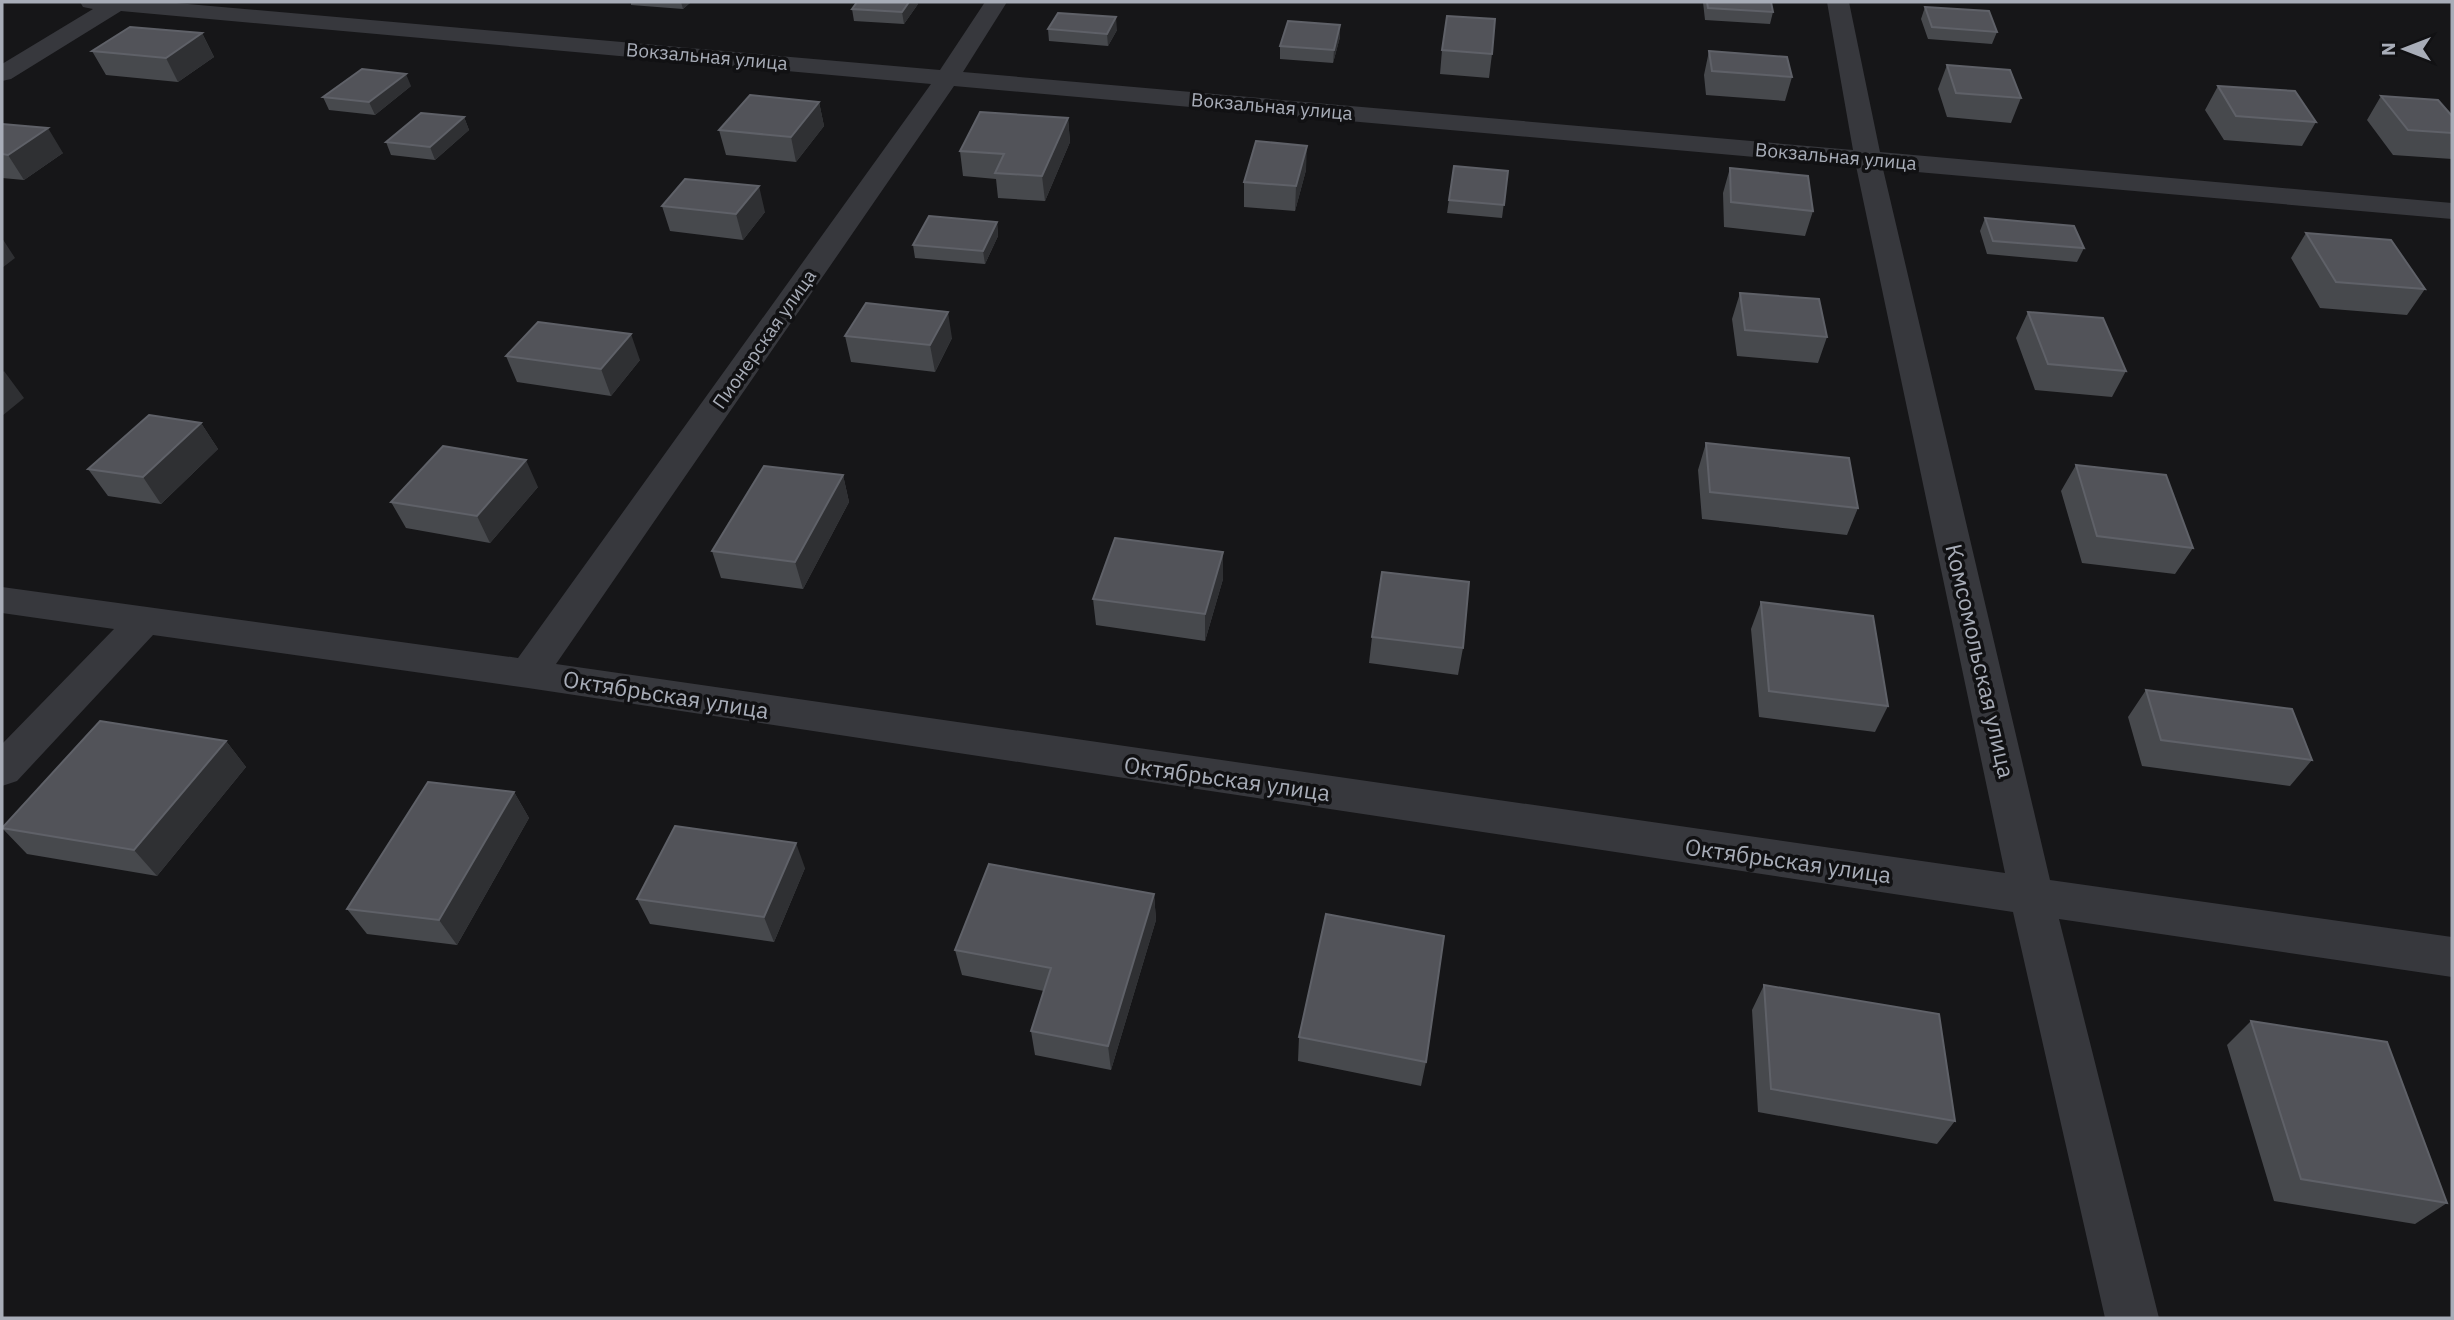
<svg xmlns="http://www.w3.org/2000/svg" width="2454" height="1320" font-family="'IBM Plex Sans',sans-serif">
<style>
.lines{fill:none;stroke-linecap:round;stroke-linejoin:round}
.street{fill:#37383d;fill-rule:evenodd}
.wall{fill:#47494d}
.shaded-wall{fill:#2f3033}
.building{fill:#525359;stroke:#5f6168;stroke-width:2}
.labels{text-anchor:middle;stroke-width:7;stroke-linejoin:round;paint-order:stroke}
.far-street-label{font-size:19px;fill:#a8adb8;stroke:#111113}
.street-label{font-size:23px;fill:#a8adb8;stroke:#111113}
</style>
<rect width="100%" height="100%" fill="#161618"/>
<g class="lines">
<path class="street" d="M80,2H165L940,70L985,2H1007L963,72L1853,150L1827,2H1849L1880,152L2452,203V219L1883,169L2050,880L2452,937V977L2059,919L2159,1318H2105L2013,912L528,688L153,635L17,781L2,786V744L114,629L2,613V587L518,658L931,84L121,11L11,79L2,81V64L93,9L83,7ZM954,86L1856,166L2005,873L556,664Z"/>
</g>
<path class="wall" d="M631,2H691L683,9L631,5Z
M1703,2H1771L1773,12L1770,24L1705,20Z
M918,4L904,24L854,21L852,9Z
M1925,7L1997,32L1992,44L1928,39L1921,19Z
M1048,29L1117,30L1108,46L1049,41Z
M202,33L214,57L178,82L106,75L92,51Z
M1340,37L1333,63L1280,59V46Z
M1442,50L1492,54L1489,78L1440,74Z
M1709,51L1792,77L1785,101L1706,95L1704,75Z
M1947,65L2021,98L2011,123L1947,117L1938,89Z
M411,86L375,115L329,110L323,97Z
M2218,86L2316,122L2302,146L2224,140L2205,110Z
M2381,96L2452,116V159L2393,155L2367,120Z
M819,102L824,126L796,162L726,155L719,130Z
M464,117L469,130L435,160L391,155L386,142Z
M1068,118L1070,142L1045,201L998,198L996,179L963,176L960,151Z
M2,124L63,153L24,180L2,178Z
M1454,166L1508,171L1502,218L1447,213Z
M1730,168L1813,211L1805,236L1724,227L1723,193Z
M1306,170L1295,211L1244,207V182Z
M662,206L765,212L743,240L670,231Z
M1985,218L2084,248L2077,262L1987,254L1980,231Z
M997,222L998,236L985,264L915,258L913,245Z
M2306,233L2425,289L2407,315L2320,308L2291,258Z
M1740,293L1827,337L1818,363L1737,356L1732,319Z
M2028,312L2126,371L2112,397L2035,390L2016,338Z
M845,336L952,338L935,372L851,362Z
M506,356L640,360L611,396L517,382Z
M201,423L218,449L161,504L108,496L88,469Z
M1706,443L1858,508L1847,535L1702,519L1698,470Z
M2076,465L2193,548L2175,574L2082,563L2061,491Z
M843,475L849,502L803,589L721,578L712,551Z
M538,487L490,543L406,528L391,502Z
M1223,552V579L1205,641L1096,625L1093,599Z
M1761,602L1888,706L1875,732L1759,717L1751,629Z
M1372,637L1463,648L1458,675L1369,663Z
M2146,690L2312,760L2290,786L2142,766L2128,717Z
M226,741L246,767L157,876L27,854L2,828Z
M514,792L529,818L457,945L367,934L347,909Z
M805,868L774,942L650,924L637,899Z
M1154,894L1156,920L1111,1070L1035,1055L1031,1031L1044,991L962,975L955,950Z
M1764,985L1955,1121L1937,1144L1758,1112L1752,1010Z
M2251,1021L2447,1203L2415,1224L2274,1201L2227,1045Z
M1299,1037L1426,1062L1421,1086L1298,1061Z"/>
<path class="shaded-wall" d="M681,2H691L683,9Z
M909,2H917L918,4L904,24L902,12Z
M1116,17L1117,30L1108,46L1107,34Z
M1340,25V37L1333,63L1334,50Z
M202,33L214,57L178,82L166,58Z
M406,74L411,86L375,115L369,102Z
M819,102L824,126L796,162L791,137Z
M464,117L469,130L435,160L430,147Z
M1068,118L1070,142L1045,201L1042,176Z
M48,128L63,153L24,180L8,155Z
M1307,146L1306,170L1295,211L1296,186Z
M759,186L765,212L743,240L736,214Z
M997,222L998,236L985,264L983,251Z
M2,238L15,258L2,268Z
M948,312L952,338L935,372L930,345Z
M631,334L640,360L611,396L601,369Z
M4,371L24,398L2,416V373Z
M201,423L218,449L161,504L143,477Z
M526,460L538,487L490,543L477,516Z
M843,475L849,502L803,589L795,562Z
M1223,552V579L1205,641V614Z
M226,741L246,767L157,876L134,850Z
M514,792L529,818L457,945L439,920Z
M796,843L805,868L774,942L764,917Z
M1154,894L1156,920L1111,1070L1108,1046Z"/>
<path class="building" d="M857,2H909L902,12L852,9Z
M1707,2H1771L1773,12L1708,8Z
M1925,7L1989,11L1997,32L1932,27Z
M1058,13L1116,17L1107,34L1048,29Z
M1447,16L1495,19L1492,54L1442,50Z
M1288,21L1340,25L1334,50L1280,46Z
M130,27L202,33L166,58L92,51Z
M1709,51L1787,57L1792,77L1712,71Z
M1947,65L2010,70L2021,98L1956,93Z
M362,69L406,74L369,102L323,97Z
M2218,86L2295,91L2316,122L2236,116Z
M750,95L819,102L791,137L719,130Z
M2381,96L2438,100L2452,116V133L2408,130Z
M980,112L1068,118L1042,176L995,173L1004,154L960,151Z
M421,113L464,117L430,147L386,142Z
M2,124L48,128L8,155L2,154Z
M1256,141L1307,146L1296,186L1244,182Z
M1454,166L1508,171L1504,205L1449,200Z
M1730,168L1808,176L1813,211L1731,202Z
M685,179L759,186L736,214L662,206Z
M929,216L997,222L983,251L913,245Z
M1985,218L2074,226L2084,248L1993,241Z
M2306,233L2391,240L2425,289L2336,282Z
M1740,293L1819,299L1827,337L1745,330Z
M866,303L948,312L930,345L845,336Z
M2028,312L2103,318L2126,371L2048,364Z
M538,322L631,334L601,369L506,356Z
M149,415L201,423L143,477L88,469Z
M1706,443L1849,458L1858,508L1710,492Z
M443,446L526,460L477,516L391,502Z
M2076,465L2166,475L2193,548L2097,536Z
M764,466L843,475L795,562L712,551Z
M1115,538L1223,552L1205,614L1093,599Z
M1382,572L1469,582L1463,648L1372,637Z
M1761,602L1873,616L1888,706L1769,691Z
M2146,690L2292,709L2312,760L2161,740Z
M100,721L226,741L134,850L2,828Z
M428,782L514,792L439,920L347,909Z
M675,826L796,843L764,917L637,899Z
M989,864L1154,894L1108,1046L1031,1031L1051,968L955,950Z
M1326,914L1444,936L1426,1062L1299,1037Z
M1764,985L1939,1014L1955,1121L1771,1089Z
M2251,1021L2387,1042L2447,1203L2301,1179Z"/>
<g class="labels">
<g class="far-street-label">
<text transform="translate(707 56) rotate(5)" y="7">Вокзальная улица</text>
<text transform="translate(1272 106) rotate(5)" y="7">Вокзальная улица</text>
<text transform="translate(1836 156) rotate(5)" y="7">Вокзальная улица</text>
<text transform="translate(764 339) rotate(-55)" y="7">Пионерская улица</text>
</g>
<g class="street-label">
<text transform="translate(1980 661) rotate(77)" y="8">Комсомольская улица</text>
<text transform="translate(666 695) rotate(9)" y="8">Октябрьская улица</text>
<text transform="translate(1227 779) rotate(8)" y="8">Октябрьская улица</text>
<text transform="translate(1788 861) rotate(8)" y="8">Октябрьская улица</text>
</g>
</g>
<rect width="2454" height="1320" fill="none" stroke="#a8adb8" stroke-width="7"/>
<g transform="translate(2405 49) rotate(270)" stroke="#111113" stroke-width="5" paint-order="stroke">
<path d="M0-5L12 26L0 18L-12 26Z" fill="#a8adb8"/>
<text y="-10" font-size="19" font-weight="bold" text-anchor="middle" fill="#a8adb8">N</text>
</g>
</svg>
